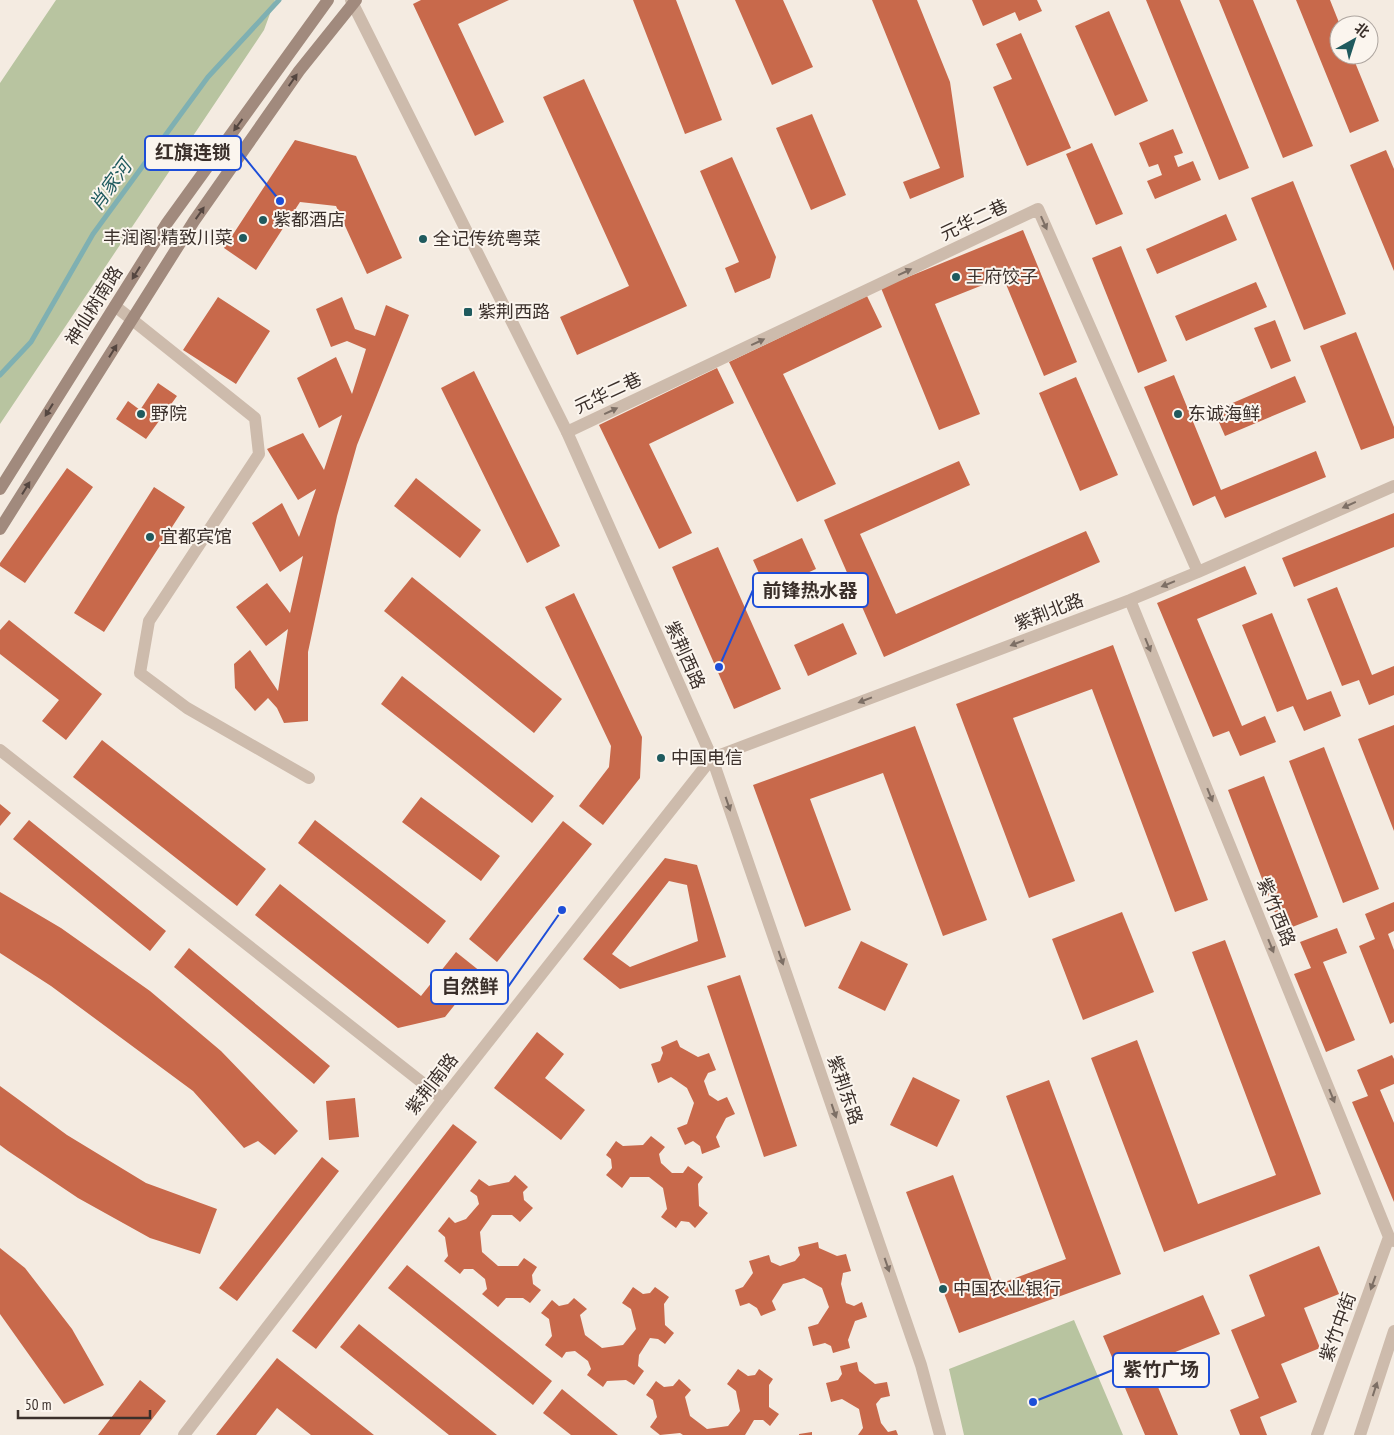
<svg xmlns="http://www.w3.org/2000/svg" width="1394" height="1435" font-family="'PT Sans Narrow','Noto Sans SC',sans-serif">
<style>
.green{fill:#b8c4a0}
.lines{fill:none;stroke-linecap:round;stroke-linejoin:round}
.stream{stroke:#7fb0b2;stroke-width:5}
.building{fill:#c8694b;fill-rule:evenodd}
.pedestrian{stroke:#cdbbac;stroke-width:12}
.minor{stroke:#cdbbac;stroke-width:12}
.tertiary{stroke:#cdbbac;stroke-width:12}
.secondary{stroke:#a18a7d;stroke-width:12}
.oneway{fill:#544640}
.oneway2{fill:#7d6f65}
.poi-dot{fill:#1f5a5e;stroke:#fbf5ee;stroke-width:2}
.labels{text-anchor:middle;stroke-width:4;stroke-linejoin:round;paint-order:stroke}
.poi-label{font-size:18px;fill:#3b302b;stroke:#fbf5ee;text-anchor:start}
.street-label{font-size:18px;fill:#3b302b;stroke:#fbf5ee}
.water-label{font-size:19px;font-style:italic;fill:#1f5a5e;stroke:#fbf5ee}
.leader{fill:none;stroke:#1d4ed8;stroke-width:2}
.callout-dot{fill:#1d4ed8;stroke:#fbf5ee;stroke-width:2}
.callout{fill:#fbf5ee;stroke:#1d4ed8;stroke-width:2}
.callout-label{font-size:19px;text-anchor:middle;font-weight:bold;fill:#3b302b}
</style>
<rect width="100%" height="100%" fill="#f4ebe1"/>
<path class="green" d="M56,0H275L264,30L0,424V83Z
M1074,1320L1123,1435H964L949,1369Z"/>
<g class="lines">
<path class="stream" d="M0,375L31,342L93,234L208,77L279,0"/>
</g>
<path class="building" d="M421,0H509L458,24L504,122L475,136L413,4Z
M633,0H676L722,120L685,134Z
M735,0H783L813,67L772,85Z
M872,0H917L950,82L964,177L910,199L903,182L940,168Z
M972,0H1037L1042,11L1019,21L1015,12L983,26Z
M1146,0H1180L1249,168L1219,180Z
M1219,0H1253L1313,146L1283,158Z
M1296,0H1330L1340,25H1339V55H1352L1379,121L1350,133Z
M1109,11L1148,101L1115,116L1075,26Z
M1021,33L1071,148L1027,166L993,87L1012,79L996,44Z
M584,79L687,306L577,355L560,317L629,286L543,97Z
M812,114L846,195L811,210L776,128Z
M1173,129L1183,153L1174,156L1178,167L1193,161L1201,180L1155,199L1147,181L1162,175L1158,164L1149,167L1139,143Z
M295,140L356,156L402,258L367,274L336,206L300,202L256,270L224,248Z
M1092,143L1123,214L1096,225L1066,154Z
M1386,150L1394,169V271L1350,165Z
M732,157L776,257L770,278L735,293L725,268L739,262L700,171Z
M1293,181L1346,314L1304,330L1251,198Z
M1226,214L1237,240L1157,274L1146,249Z
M1023,230L1077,362L1044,376L1003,277L935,304L980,414L939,430L881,288Z
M1121,246L1167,361L1138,373L1092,258Z
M1256,282L1267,307L1186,341L1175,316Z
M867,296L882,327L783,374L836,484L797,502L729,362Z
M218,297L270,331L236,384L183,350Z
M342,297L355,329L375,336L386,305L409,315L357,445L337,516L308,652V721L284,723L277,708L268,698L255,711L235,688L234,664L250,650L278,691L288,629L266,646L236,607L267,583L290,613L303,556L280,572L252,523L282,503L299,537L316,489L298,500L267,449L303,433L324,470L342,415L319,428L297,378L336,357L352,394L366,349L347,341L331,347L316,309Z
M1275,320L1291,361L1271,369L1254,328Z
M1356,332L1394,427V438L1361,450L1320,346Z
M717,368L734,403L649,444L692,533L659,549L599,425Z
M474,371L560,546L527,563L441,388Z
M1174,375L1221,490L1316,451L1326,477L1225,518L1215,496L1193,506L1144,387Z
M1295,376L1306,402L1225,436L1214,411Z
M1076,377L1118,475L1080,491L1039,393Z
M158,383L177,396L146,439L116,419L128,401L140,410Z
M959,461L970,485L860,534L896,614L1086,531L1100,562L884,657L824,520Z
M67,468L93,487L25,583L0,566V563Z
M416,478L481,530L460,558L394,506Z
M154,487L185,507L104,632L74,613Z
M1394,513V547L1294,587L1282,558Z
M802,538L816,569L767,591L753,560Z
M718,547L781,689L734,709L672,567Z
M1245,566L1257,594L1197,619L1242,726L1265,716L1276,742L1240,756L1229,731L1213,737L1157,603Z
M412,577L562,699L534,733L384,611Z
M1337,587L1372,675L1394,666V695L1369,705L1359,680L1342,686L1307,599Z
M574,593L642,737L640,778L603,825L579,806L609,767L611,746L545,607Z
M1272,613L1307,700L1331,691L1341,716L1304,731L1293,706L1277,712L1242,625Z
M9,620L102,694L66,740L42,721L59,700L0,654V630Z
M843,623L857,654L808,676L794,645Z
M1113,645L1208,900L1175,912L1092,689L1013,718L1075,881L1029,898L956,704Z
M402,676L554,796L532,823L381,704Z
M1394,725V831L1358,739Z
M915,726L987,920L943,936L883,773L810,799L851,910L805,927L753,785Z
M102,740L266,869L237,906L73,777Z
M1324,747L1379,889L1343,903L1289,761Z
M1264,776L1318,917L1282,931L1228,790Z
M421,797L500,856L481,881L402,822Z
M0,804L11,813L0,826Z
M29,820L166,931L150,951L13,839Z
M315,820L446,921L428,944L298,843Z
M563,821L592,844L497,962L469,939Z
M665,858L697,865L726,957L620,989L583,959ZM669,881L687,885L698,941L630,967L612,954Z
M280,884L421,996L456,952L481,972L445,1017L398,1028L255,915Z
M0,892L61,928L150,991L221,1051L298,1131L275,1155L258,1141L244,1148L193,1091L51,986L0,953Z
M1394,902V931L1388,934L1394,950V1022L1390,1024L1359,946L1375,939L1365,914Z
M1122,912L1154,992L1083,1020L1052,939Z
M1337,928L1347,953L1323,962L1355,1040L1326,1052L1294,974L1311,968L1300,942Z
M1225,940L1321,1194L1164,1252L1091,1058L1137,1040L1198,1204L1276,1175L1192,952Z
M861,941L908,964L885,1011L838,988Z
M189,948L330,1066L314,1084L174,967Z
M740,975L797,1146L764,1157L707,986Z
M537,1032L564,1054L545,1078L585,1110L561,1140L494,1088Z
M677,1040L680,1047L698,1057L709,1053L716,1070L708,1073L704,1081L709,1095L718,1101L727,1097L735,1114L726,1118L716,1137L720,1147L702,1154L700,1146L693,1141L685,1145L677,1128L687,1124L694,1103L687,1088L671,1077L658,1083L651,1064L660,1061L663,1053L661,1047Z
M1392,1055L1394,1059V1084L1380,1090L1394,1123V1202L1352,1102L1368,1096L1357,1070Z
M913,1077L960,1100L937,1147L890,1125Z
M1049,1080L1121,1274L959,1333L906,1192L953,1175L994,1286L1066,1259L1006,1096Z
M0,1086L67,1135L146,1183L217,1209L200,1254L150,1238L78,1198L8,1151L0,1145Z
M355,1098L359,1137L329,1140L326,1101Z
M453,1124L477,1142L316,1349L292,1331Z
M651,1136L665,1147L659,1154L661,1163L672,1173H683L688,1166L703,1177L698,1184L699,1206L708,1213L695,1228L689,1222L681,1221L676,1228L661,1217L667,1209L663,1188L649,1177H630L622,1188L606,1175L612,1168L611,1159L606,1155L616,1141L623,1146L643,1145Z
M322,1157L339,1171L237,1301L219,1288Z
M515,1175L528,1187L523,1192L524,1200L533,1208L520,1222L512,1215H492L480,1232L482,1252L498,1266H518L524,1258L537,1267L532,1275L533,1284L541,1290L530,1303L523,1298H506L498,1307L482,1294L487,1289L485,1279L473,1269H464L460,1274L444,1261L448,1256L445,1237L438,1231L449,1217L455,1223L466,1219L479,1204L477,1196L470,1191L479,1179L489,1186L509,1182Z
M818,1242L819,1248L837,1256L846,1254L851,1271L843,1273L841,1284L846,1303L854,1306L862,1302L867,1317L855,1321L848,1340L850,1348L833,1353L831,1346L825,1343L813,1346L808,1327L818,1324L829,1307L822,1288L804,1278L783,1284L772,1301L776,1310L761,1316L757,1308L749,1303L740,1306L735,1290L743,1287L753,1273L749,1261L769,1255L771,1262L780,1266L795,1261L800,1255L798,1247Z
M1319,1246L1339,1294L1304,1308L1320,1348L1281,1364L1297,1402L1260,1417L1267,1435H1240L1230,1410L1259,1398L1231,1330L1265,1316L1249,1275Z
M0,1248L25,1268L72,1329L104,1385L64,1404L0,1314Z
M407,1265L552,1381L533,1405L388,1288Z
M633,1287L643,1294L650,1293L655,1287L669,1297L664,1304L665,1325L674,1333L665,1344L658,1339L650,1338L639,1355L638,1366L644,1371L634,1385L626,1380L607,1381L603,1387L587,1375L591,1369L588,1361L575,1351L566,1352L562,1358L545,1345L552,1336L549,1319L541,1313L552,1300L559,1306L568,1304L574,1298L587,1309L580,1315L585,1335L602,1348L623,1345L636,1329L631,1309L622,1303Z
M1203,1295L1220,1334L1148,1363L1178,1435H1145L1103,1336Z
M359,1324L497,1435H449L340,1347Z
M277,1358L374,1435H311L277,1408L256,1435H216Z
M857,1362L859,1371L875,1384L887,1382L890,1396L881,1398L876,1404L881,1423L888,1432L896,1430L898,1435H858L863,1428L859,1409L842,1399L831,1402L826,1383L838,1380L842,1374L840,1366Z
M738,1369L748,1376L755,1375L759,1369L773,1379L769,1385V1407L779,1414L770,1426L763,1420H754L745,1435H683L680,1433L660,1435L650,1427L657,1417L653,1400L646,1395L656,1381L664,1387L673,1386L679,1379L691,1390L685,1397L690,1416L707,1429L728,1426L740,1411L736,1391L727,1384Z
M140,1380L166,1401L140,1435H98Z
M562,1389L618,1435H571L543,1413Z
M812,1432V1435H799V1434Z"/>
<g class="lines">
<path class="pedestrian" d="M0,750L443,1099"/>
<path class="minor" d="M115,306L255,418L259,454L149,621L140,673L187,708L309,778
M567,432L1038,209L1198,572
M1130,600L1389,1237L1394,1241
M184,1435L443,1099L712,758L1130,600L1198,572L1394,486
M1317,1435L1389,1237
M1360,1435L1394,1331"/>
<path class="tertiary" d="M351,0L567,432L712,758L921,1365L940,1435"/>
<path class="secondary" d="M0,489L167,223L328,0
M0,529L194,221L299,71L356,0"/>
</g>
<defs><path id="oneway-solid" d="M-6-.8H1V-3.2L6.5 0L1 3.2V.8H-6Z" transform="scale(1.25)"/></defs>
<g class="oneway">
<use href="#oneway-solid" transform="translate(293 80) rotate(-55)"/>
<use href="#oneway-solid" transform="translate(238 125) rotate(126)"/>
<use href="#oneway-solid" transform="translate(200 213) rotate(-55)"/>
<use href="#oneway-solid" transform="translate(136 273) rotate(122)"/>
<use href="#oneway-solid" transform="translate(113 351) rotate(-58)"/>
<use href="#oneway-solid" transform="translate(49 410) rotate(122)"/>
<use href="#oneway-solid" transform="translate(26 488) rotate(-58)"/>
</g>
<g class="oneway2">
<use href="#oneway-solid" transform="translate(1044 223) rotate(66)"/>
<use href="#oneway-solid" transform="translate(905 272) rotate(-25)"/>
<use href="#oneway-solid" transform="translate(758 342) rotate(-25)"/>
<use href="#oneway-solid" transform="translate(611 411) rotate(-25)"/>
<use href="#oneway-solid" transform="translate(1349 505) rotate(156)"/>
<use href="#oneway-solid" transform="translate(1168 584) rotate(158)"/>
<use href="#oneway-solid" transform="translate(1017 643) rotate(159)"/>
<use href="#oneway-solid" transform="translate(1148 645) rotate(68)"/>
<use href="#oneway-solid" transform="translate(865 700) rotate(159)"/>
<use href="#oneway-solid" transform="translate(1210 795) rotate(68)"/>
<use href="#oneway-solid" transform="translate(728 804) rotate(71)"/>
<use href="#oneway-solid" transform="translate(1271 946) rotate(68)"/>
<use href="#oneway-solid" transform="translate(781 958) rotate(71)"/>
<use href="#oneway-solid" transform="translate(1332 1096) rotate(68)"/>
<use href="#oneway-solid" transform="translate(834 1111) rotate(71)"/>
<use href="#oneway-solid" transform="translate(887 1265) rotate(71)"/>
<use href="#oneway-solid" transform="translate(1373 1283) rotate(110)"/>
<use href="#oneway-solid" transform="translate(1375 1389) rotate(-72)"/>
</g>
<g class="poi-dot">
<circle cx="263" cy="220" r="5"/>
<circle cx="243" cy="238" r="5"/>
<circle cx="423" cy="239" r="5"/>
<circle cx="956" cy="277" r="5"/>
<rect x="463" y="307" width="10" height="10" rx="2.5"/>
<circle cx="141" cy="414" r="5"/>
<circle cx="1178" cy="414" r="5"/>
<circle cx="150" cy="537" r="5"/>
<circle cx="661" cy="758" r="5"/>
<circle cx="943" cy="1289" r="5"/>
</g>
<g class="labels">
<g class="poi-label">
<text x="273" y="226">紫都酒店</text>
<text x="233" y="244" text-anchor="end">丰润阁·精致川菜</text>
<text x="433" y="245">全记传统粤菜</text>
<text x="966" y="283">王府饺子</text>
<text x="478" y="318">紫荆西路</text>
<text x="151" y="420">野院</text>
<text x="1188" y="420">东诚海鲜</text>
<text x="160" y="543">宜都宾馆</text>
<text x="671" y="764">中国电信</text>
<text x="953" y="1295">中国农业银行</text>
</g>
<g class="street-label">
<text transform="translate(974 220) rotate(-25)" y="6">元华二巷</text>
<text transform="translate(94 306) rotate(-58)" y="6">神仙树南路</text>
<text transform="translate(608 393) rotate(-25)" y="6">元华二巷</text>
<text transform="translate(1049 612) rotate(-21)" y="6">紫荆北路</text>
<text transform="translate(685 655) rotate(66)" y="6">紫荆西路</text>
<text transform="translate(1276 912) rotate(68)" y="6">紫竹西路</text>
<text transform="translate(432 1084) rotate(-52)" y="6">紫荆南路</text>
<text transform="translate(845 1090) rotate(71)" y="6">紫荆东路</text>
<text transform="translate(1338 1327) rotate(-70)" y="6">紫竹中街</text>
</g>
<g class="water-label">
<text transform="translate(110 185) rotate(-54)" y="7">肖家河</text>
</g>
</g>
<path class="leader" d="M280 201L241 153M719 667L753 590M562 910L508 987M1033 1402L1113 1370"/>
<g class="callout-dot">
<circle cx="280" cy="201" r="5"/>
<circle cx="719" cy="667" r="5"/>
<circle cx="562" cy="910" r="5"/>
<circle cx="1033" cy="1402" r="5"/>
</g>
<g class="callout">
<rect x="145" y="136" width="96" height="34" rx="5"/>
<rect x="753" y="573" width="115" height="34" rx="5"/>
<rect x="431" y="970" width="77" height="34" rx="5"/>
<rect x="1113" y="1353" width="96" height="34" rx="5"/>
</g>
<g class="callout-label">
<text x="193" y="159">红旗连锁</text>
<text x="810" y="597">前锋热水器</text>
<text x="470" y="993">自然鲜</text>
<text x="1161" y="1376">紫竹广场</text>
</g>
<g transform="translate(1354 40) rotate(39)"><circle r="24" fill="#fbf5ee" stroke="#aea6a0"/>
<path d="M0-4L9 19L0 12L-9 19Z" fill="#1f5a5e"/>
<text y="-8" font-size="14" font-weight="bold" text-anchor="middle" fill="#3b302b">北</text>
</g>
<path d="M18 1410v8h132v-8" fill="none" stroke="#3b302b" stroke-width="2.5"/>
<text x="25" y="1410" font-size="15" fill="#3b302b" stroke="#fbf5ee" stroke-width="4" paint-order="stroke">50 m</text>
</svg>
